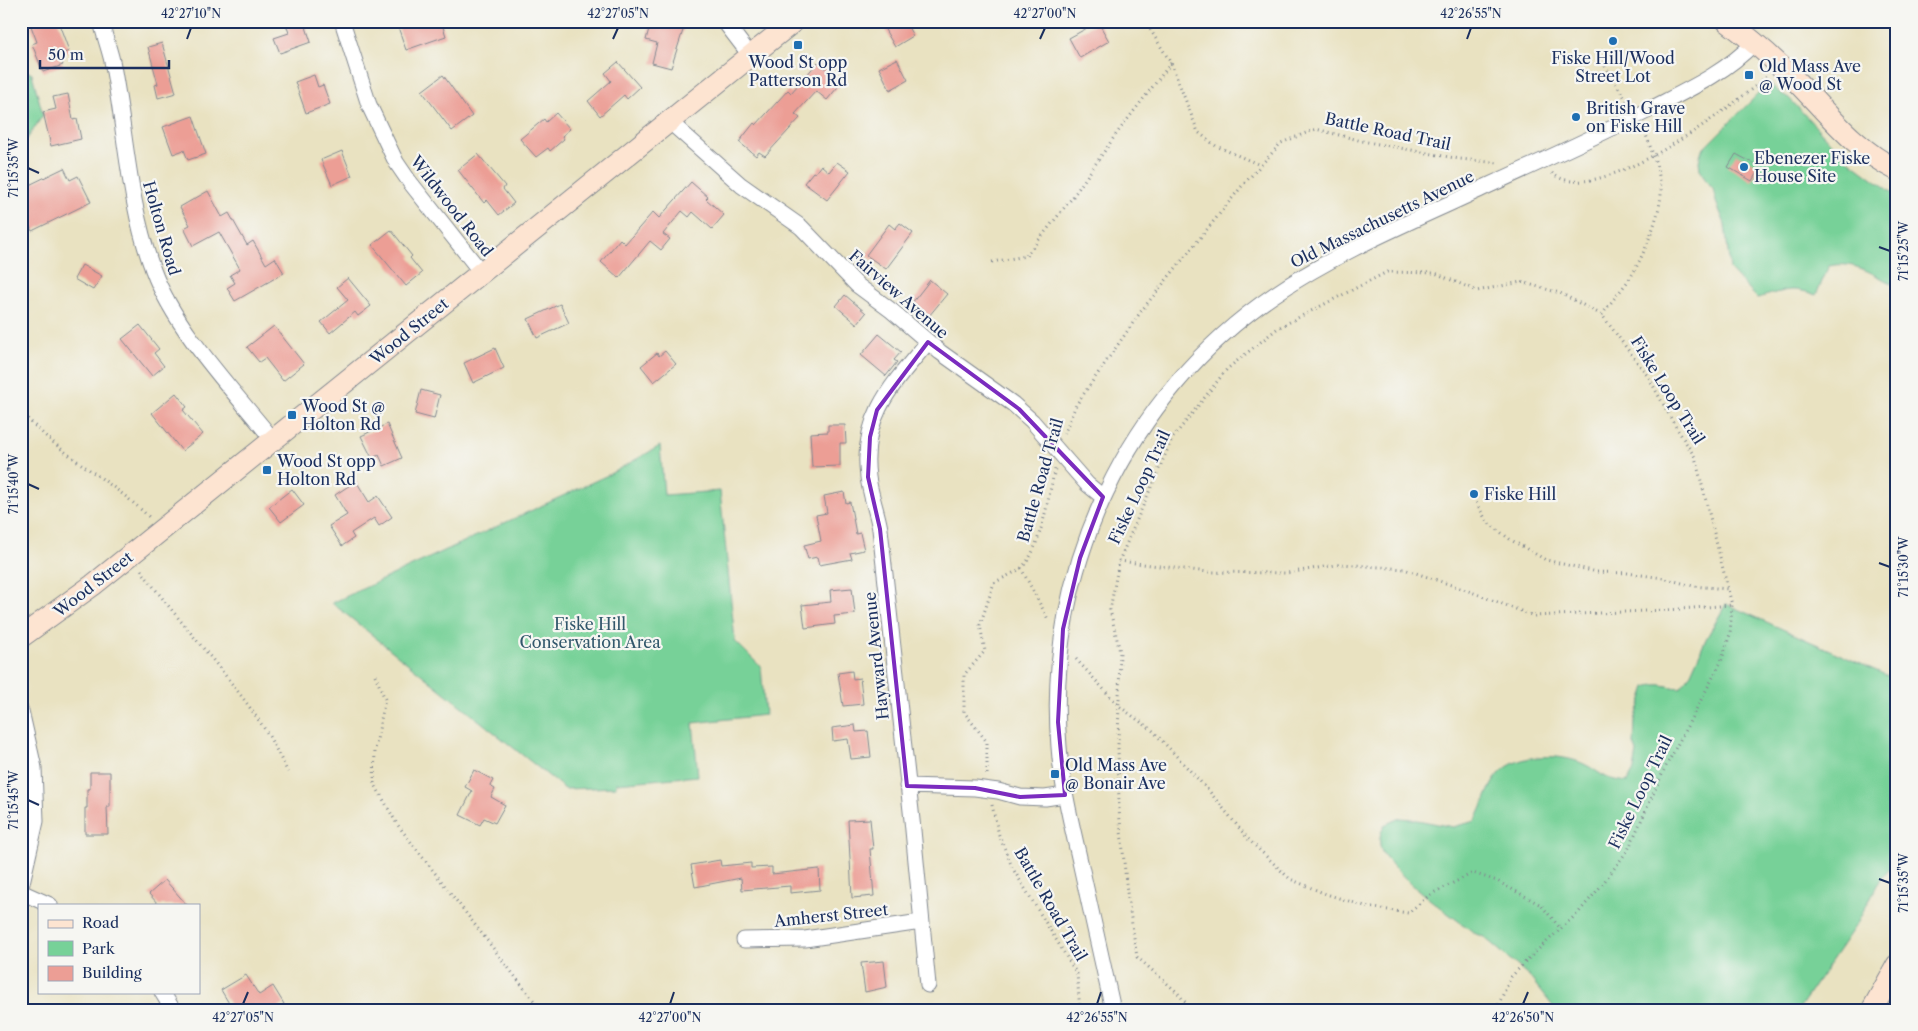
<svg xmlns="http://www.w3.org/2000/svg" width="1918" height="1031" font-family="'Libre Caslon Text',serif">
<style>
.green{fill:#77d198;stroke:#49807b}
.building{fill:#ec9e95}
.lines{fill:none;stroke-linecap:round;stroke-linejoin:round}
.street-casing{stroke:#828890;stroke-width:17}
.secondary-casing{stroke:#828890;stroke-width:23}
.path{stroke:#828890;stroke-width:3;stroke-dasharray:1 4;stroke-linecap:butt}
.street{stroke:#fff;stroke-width:15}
.secondary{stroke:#fde4d1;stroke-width:21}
.marked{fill:none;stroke:#7b2cbf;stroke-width:4;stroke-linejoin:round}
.ticks{fill:none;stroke:#1b2f5e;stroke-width:2}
.poi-dot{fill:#1f6fb2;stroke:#f6f6f2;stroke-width:2}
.labels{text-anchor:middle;stroke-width:4.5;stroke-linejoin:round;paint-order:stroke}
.poi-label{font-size:16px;fill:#1b2f5e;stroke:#f6f6f2;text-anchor:start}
.street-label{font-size:16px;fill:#1b2f5e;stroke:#f6f6f2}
.park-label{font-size:16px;fill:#32586c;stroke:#f6f6f2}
.neatline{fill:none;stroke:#1b2f5e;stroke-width:2}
.ticks-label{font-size:12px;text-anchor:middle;fill:#1b2f5e}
</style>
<rect width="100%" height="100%" fill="#f6f6f2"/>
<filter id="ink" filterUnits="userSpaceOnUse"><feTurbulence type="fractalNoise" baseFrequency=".02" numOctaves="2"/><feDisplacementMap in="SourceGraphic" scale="10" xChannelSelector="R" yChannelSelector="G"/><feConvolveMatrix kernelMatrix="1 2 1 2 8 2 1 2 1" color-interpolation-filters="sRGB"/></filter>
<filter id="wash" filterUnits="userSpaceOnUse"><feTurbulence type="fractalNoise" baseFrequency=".0096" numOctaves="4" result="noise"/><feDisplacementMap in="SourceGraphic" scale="20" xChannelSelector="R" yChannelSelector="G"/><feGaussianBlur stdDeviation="1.12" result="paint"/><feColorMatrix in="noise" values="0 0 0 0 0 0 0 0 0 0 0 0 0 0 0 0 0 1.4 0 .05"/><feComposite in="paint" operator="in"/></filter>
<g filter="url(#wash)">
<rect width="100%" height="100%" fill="#e9e2c1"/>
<path class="green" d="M21,68L32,74L43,115L21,148Z
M1769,83L1780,93L1789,98L1843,156L1897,196V286C1873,275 1856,260 1829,266L1816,295C1789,285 1782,292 1757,298L1730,270L1725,224L1716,202L1713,188L1705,179L1700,169L1699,161L1702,150Z
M660,446L664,495L720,491L735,641L761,667L765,715L693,723L698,776L616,783V787L565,789L332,603L610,474Z
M1726,604L1897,680V859L1877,885L1858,922L1798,1010H1556L1528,975L1484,937L1476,934C1448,913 1418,893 1394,867C1390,862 1385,857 1382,852C1378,842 1380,835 1384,825L1400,818L1412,819L1453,827L1475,821C1485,805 1487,787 1500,773C1518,753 1561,753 1584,764C1593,768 1599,774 1608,778C1613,780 1621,781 1627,782L1634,770L1637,752L1634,744L1635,720L1646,687C1661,682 1666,687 1680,688L1690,675L1706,639Z"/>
<g id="blocks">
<path class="building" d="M43,21H58L69,51L59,55L63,65L43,72L32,44L37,42L31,26Z
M285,21H304L311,42L280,53L274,38L289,33Z
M396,21H441L446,36L406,50Z
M651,21H686L671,68L652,63L657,43L646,40Z
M880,21H905L913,36L895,47Z
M1098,22L1109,41L1080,58L1069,38Z
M162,43L176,93L158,98L155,85L158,84L148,47Z
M897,59L908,80L890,90L879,68Z
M618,62L640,87L627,99L624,95L600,116L588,101L611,81L605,73Z
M818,62L842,82L827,100L816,91L795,114L800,118L765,156L759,152L756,156L739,142L754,123L756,125L788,90L791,93Z
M314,75L318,87L323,85L330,104L306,113L295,82Z
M443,75L472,116L452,131L422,91Z
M68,94L73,120L77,119L81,139L51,146L43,112L56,109L53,97Z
M556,113L570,129L562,136L564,139L550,151L548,148L536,157L520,139L544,119L546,122Z
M193,116L206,154L188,160L184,150L173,154L163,127Z
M342,151L352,176L332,185L321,160Z
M478,154L505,186L503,189L514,203L499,215L487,200L484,203L458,170Z
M1736,154L1760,167L1752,181L1728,167Z
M837,162L850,171L827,200L804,183L813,172L815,173L821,165L829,172Z
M64,168L70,180L78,176L91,202L32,231L21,209V189Z
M691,182L708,197L706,199L724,215L712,229L693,212L689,217L682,211L663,234L670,239L661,250L650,241L619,278L601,262L620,239L625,244L653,212L659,218Z
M208,191L222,217L229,213L247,245L253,241L266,264L275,258L284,273L235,301L227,288L235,283L230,275L240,269L219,232L193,246L184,228L190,225L180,207Z
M900,223L913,233L886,269L866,255L889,224L895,229Z
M391,230L412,256L410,258L422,273L406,286L372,245Z
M82,265L102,276L93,290L74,279Z
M348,278L371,306L358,316L355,312L330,333L321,322L348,300L337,287Z
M930,280L947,294L929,316L912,303Z
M845,295L866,313L857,324L836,306Z
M560,304L569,323L537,338L528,319Z
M140,325L159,349L154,353L164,366L152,376L122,339Z
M274,326L304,364L283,381L265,358L259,362L247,347Z
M879,334L901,352L894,360L897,362L886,376L861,355Z
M495,348L504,368L473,383L464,363Z
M665,351L676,364L654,382L641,366L657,353L659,356Z
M421,390L440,395L434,419L415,414Z
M176,393L187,407L183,410L203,434L182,451L152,413Z
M387,424L402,458L384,466L379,455L372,458L361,436Z
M828,425H845L846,443H840V466L812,467L810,433L828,432Z
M356,481L369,502L378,496L392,517L379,526L374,518L351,533L354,538L342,546L329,526L347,515L335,495Z
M292,489L304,505L281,522L269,507Z
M844,492L846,503L850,502L856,534L860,533L864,550L850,553L852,559L819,565L817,557L808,559L804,545L821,541L816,515L827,513L824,496Z
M852,588L855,614L834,616L835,624L805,628L802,605L831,602L830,590Z
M852,671L853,679L860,678L863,704L843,706L838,673Z
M855,725L856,732L868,731L871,757L851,759L848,739L833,741L832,728Z
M474,770L493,780L490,786L495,789L491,797L505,805L495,823L484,818L480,825L460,815L472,791L465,787Z
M90,772H110V807H107L108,834H85V808H87V789H90Z
M870,819L873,849H870L874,896L852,898L848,820Z
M720,860L721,866L751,863V868L772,867V874L819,869L820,890L790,893V886L742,890L741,878L695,887L691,865Z
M165,880L187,905H159L149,894Z
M884,961L887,987L865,992L861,963Z
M246,975L259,995L273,986L284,1004L275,1010H233L221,990Z"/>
</g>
</g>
<g filter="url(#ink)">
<use href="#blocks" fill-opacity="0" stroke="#828890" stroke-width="1"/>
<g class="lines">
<g class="street-casing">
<path id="street" d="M101,21C104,35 109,48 112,61C126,131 128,203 153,270C175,330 233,390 273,440
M342,21L369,105L396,162L409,181L481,272
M724,21L750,55
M669,121L741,185L801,227L857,285L892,311L940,352L1013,404L1032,421L1087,484L1103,497
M928,342C893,384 860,417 868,477C870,494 877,511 880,529L912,820L928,985
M21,711L34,768L36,821L21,887
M907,786L975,788L998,791L1020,797L1045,798L1065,795
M21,892L50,905
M744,940L805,939L921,922
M162,992L173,1010
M1113,1010C1102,962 1092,914 1081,866C1072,826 1062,787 1059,747C1044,571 1128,394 1274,295C1338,251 1413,221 1483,188C1538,163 1593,138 1647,111C1685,91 1724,74 1754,43"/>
</g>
<g class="secondary-casing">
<path id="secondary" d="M1727,21C1751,39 1773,58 1794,79C1827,112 1854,149 1897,170
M21,637L93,585L794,21
M1872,1010L1897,965"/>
</g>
<path class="path" d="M1145,21L1171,63L1198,132L1216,146L1260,165
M1605,66L1628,103
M1552,173C1595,211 1732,107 1766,77
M992,262L1026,256L1072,198L1117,133L1171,63
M1602,315C1610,303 1619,293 1628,281C1641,263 1663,210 1661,188C1659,168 1650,147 1644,129
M21,411C57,454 109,478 149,517
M1064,434L1076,405L1142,310L1242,186L1281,143L1316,129L1362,141L1460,159L1499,163
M1474,498L1487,522L1511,540L1546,560L1597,572L1627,573L1663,578L1693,586L1728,589
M1119,561L1208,572L1287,573L1342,564L1404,569L1466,590L1534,616L1667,610L1732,605
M1021,568L1049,621
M141,570C180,624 227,672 264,728C273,742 280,758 288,772
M1076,659L1119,706L1153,731L1209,791L1249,840L1290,879L1326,894L1368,907L1408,913L1431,894L1473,873L1497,881L1541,905L1560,928
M375,675L385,699L375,750L374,783L397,824L541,1010
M987,774V742L964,712V675L985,651L980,625L994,583C1002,578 1013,574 1021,568C1040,553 1049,493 1055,469
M992,805L999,835L1013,869L1077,974L1080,1010
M1191,1010L1178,993L1137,957L1127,892L1119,810L1118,746L1120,652L1110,610L1119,561L1172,439L1227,369L1278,328L1387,272L1435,273L1477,291L1521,282L1560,293L1602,315L1649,378L1674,424L1695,457L1732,605L1730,634L1721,662L1664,770L1628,850L1601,886L1579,912L1529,958L1511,977L1496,1010"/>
<use href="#street" class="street"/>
<use href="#secondary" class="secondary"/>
</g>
</g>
<path class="marked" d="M928,342L1019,409L1103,497L1080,558L1063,629L1058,722L1065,795L1020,797L975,788L907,786L880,529L868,477L870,437L877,410Z"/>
<path class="ticks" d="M187,39L191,28M613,39L618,28M1040,39L1045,28M1467,39L1471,28M28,168L39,173M1879,247L1890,251M28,484L39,489M1879,563L1890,567M28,800L39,805M1879,879L1890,883M243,1004L248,992M670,1004L674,992M1097,1004L1101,992M1523,1004L1528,992"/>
<g class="poi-dot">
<circle cx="1613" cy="41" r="5"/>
<rect x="793" y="40" width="10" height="10" rx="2.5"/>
<rect x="1744" y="70" width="10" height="10" rx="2.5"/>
<circle cx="1576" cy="117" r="5"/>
<circle cx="1744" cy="167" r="5"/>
<rect x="287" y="410" width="10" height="10" rx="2.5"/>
<rect x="262" y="465" width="10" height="10" rx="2.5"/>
<circle cx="1474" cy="494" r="5"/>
<rect x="1050" y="769" width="10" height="10" rx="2.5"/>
</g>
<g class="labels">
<g class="poi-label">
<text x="1613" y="64" text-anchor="middle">Fiske Hill/Wood<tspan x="1613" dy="18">Street Lot</tspan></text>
<text x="798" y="68" text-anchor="middle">Wood St opp<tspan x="798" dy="18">Patterson Rd</tspan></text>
<text x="1759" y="72">Old Mass Ave<tspan x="1759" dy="18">@ Wood St</tspan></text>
<text x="1586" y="114">British Grave<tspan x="1586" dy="18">on Fiske Hill</tspan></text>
<text x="1754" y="164">Ebenezer Fiske<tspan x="1754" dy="18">House Site</tspan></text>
<text x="302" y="412">Wood St @<tspan x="302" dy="18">Holton Rd</tspan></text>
<text x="277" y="467">Wood St opp<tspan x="277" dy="18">Holton Rd</tspan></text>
<text x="1484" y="500">Fiske Hill</text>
<text x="1065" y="771">Old Mass Ave<tspan x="1065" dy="18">@ Bonair Ave</tspan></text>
</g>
<g class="street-label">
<text transform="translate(1388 131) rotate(12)" y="6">Battle Road Trail</text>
<text transform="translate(452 206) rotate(52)" y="6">Wildwood Road</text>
<text transform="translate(1382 219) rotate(-26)" y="6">Old Massachusetts Avenue</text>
<text transform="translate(162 228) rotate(74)" y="6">Holton Road</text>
<text transform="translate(899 294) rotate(41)" y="6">Fairview Avenue</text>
<text transform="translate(409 331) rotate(-39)" y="6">Wood Street</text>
<text transform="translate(1668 390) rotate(58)" y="6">Fiske Loop Trail</text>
<text transform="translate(1040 480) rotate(-74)" y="6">Battle Road Trail</text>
<text transform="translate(1139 487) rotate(-65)" y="6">Fiske Loop Trail</text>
<text transform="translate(93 584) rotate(-38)" y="6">Wood Street</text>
<text transform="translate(876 656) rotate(-96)" y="6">Hayward Avenue</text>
<text transform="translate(1640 792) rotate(-64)" y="6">Fiske Loop Trail</text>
<text transform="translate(1051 904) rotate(60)" y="6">Battle Road Trail</text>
<text transform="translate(831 915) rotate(-6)" y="6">Amherst Street</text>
</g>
<g class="park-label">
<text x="590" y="630">Fiske Hill<tspan x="590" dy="18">Conservation Area</tspan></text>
</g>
</g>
<rect width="1918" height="1031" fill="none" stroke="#f6f6f2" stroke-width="55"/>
<rect x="38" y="904" width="162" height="90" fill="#f6f6f2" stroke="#9ea6b7"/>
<rect x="48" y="920" width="25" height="8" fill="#fde4d1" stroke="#9ea6b7"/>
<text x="82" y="928" font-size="15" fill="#1b2f5e">Road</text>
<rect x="48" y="941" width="25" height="15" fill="#77d198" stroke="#9ea6b7"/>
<text x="82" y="954" font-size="15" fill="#1b2f5e">Park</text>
<rect x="48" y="966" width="25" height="15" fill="#ec9e95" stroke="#9ea6b7"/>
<text x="82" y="978" font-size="15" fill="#1b2f5e">Building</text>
<path d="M40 60v8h129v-8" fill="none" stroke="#1b2f5e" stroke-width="2.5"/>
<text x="48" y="60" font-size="15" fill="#1b2f5e" stroke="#f6f6f2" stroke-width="4" paint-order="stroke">50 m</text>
<rect x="28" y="28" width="1862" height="976" class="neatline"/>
<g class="ticks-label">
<text x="191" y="18">42°27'10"N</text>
<text x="618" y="18">42°27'05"N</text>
<text x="1045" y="18">42°27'00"N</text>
<text x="1471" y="18">42°26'55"N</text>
<text transform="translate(14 168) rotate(-90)" y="4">71°15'35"W</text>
<text transform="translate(1904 251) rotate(-90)" y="4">71°15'25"W</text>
<text transform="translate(14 484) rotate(-90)" y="4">71°15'40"W</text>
<text transform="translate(1904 567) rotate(-90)" y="4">71°15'30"W</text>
<text transform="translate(14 800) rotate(-90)" y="4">71°15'45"W</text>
<text transform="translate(1904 883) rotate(-90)" y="4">71°15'35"W</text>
<text x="243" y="1022">42°27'05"N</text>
<text x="670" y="1022">42°27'00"N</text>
<text x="1097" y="1022">42°26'55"N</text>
<text x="1523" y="1022">42°26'50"N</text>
</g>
</svg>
